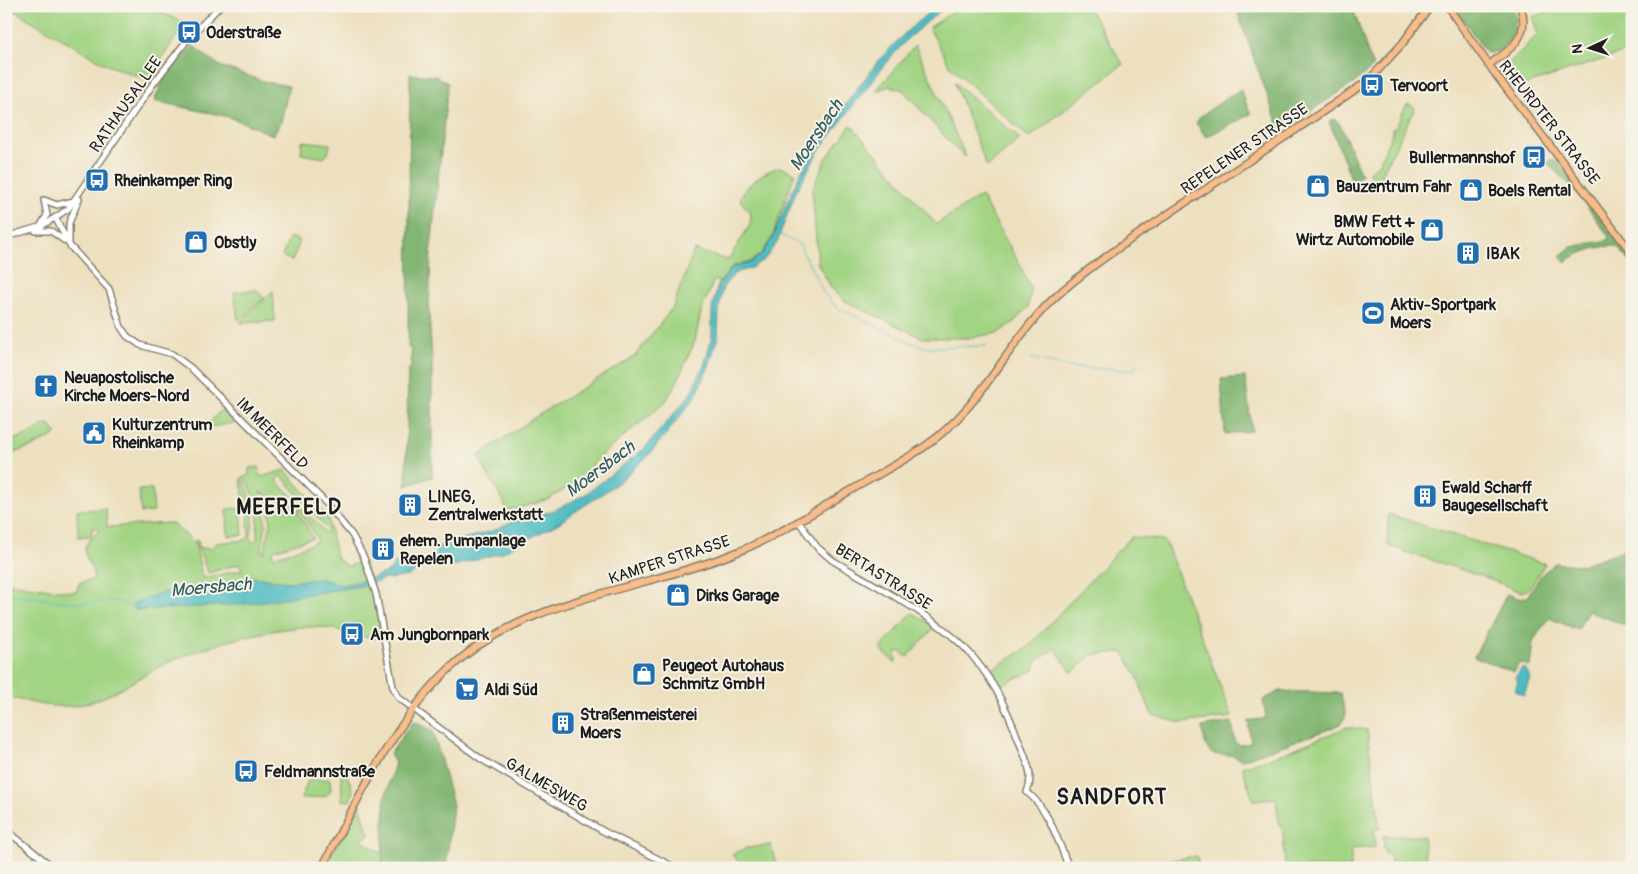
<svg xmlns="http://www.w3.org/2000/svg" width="1638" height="874" font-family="Pangolin,sans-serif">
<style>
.green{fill:#a3d484;stroke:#607850;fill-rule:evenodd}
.forest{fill:#82b672;stroke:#4f6947}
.water{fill:#4ebcc3;stroke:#356c70}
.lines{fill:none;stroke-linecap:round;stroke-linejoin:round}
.stream{stroke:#4ebcc3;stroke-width:1}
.minor-casing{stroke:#847e6e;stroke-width:8}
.major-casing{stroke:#847e6e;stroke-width:9}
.minor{stroke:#fff;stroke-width:5}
.major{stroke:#f8bd89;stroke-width:6}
.labels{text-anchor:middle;stroke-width:4;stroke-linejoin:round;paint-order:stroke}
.poi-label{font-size:16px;font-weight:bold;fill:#1c1c1c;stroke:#f7f3e8;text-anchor:start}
.street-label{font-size:16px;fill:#1c1c1c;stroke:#f7f3e8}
.water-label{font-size:18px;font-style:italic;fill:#305c5f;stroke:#f7f3e8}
.district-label{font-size:21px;font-weight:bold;letter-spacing:1px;fill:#1c1c1c;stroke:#f7f3e8}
</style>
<rect width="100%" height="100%" fill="#f7f3e8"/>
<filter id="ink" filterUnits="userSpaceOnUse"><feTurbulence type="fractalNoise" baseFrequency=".02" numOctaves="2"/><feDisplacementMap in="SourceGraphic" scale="10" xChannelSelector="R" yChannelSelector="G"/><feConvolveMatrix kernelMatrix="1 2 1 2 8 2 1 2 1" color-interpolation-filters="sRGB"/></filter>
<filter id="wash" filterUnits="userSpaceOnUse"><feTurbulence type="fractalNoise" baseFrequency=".0096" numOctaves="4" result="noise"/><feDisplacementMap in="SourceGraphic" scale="20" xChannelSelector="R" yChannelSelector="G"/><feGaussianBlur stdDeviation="1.12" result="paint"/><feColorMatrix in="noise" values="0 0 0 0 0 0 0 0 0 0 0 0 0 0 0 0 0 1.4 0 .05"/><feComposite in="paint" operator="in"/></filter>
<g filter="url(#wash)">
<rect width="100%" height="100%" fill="#ede0bf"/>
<path class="green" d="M6,6H146L185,23L148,80L107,65Z
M961,6H1087L1123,64L1029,138L950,66L929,28Z
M1568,6H1632V50L1518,87L1512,78L1508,64L1538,34L1532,17Z
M915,45L966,157L956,149L903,90L889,86L876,91Z
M954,82L1020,139L987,167Z
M1409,104L1415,108L1380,178L1373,181L1369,172L1378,165L1393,132L1392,129L1396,127L1406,106Z
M851,125L936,224L981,196L1019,263L1031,289L1028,307L1014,322L998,333L968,338H923L845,301L832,289L818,264L812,190L826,159Z
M302,141L330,144L328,154L324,158L301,154Z
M780,167L795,173L772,238L761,254L750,262L733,266L720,282L714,280L701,312L695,341L677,382L665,402L604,453L573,484L549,499L508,511L478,456L537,416L635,356L673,307L694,250L728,260L750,225L751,214L740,200C744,185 766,170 780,167Z
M290,237L300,241L292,261L282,256Z
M257,290L264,298L238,320L234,292Z
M273,291L275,321L241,323V321Z
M221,410L224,411L234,423L205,428Z
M48,423L57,434L34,446L6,456V441L22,437Z
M259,467L260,477L285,470L328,518L336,557L347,566L364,562L371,583L382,635L380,638L374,639C355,635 334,627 314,627C273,626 205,646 167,663C136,678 105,703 70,706C49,708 27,701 6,697V583L72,592L77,591L79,583L94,579C93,562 72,550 98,533V528H92V536L78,537L77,510L106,509L107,527L171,523L190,538L191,542L198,540L200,548H212L216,543L246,540L249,535L248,523L250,508L243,495L241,478L249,475V468ZM282,476L328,530L326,533L278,482V477ZM246,479L258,504L257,539L254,542L250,539C255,518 254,501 244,481ZM260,492L265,494L271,523L264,553L261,552L266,524ZM297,506L318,540L309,545L274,557L272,553L274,550L313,538L295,507ZM195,540L208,573L239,564L242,570L202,578Z
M152,489L154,512L141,513L139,490Z
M241,508L243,535L228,536L227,509Z
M1388,514L1545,564L1529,589L1521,592L1484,577L1388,546Z
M1131,537L1163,540L1166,543L1232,717L1181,723L1152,715L1136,674L1123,652L1091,655L1072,673L1055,648L1037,661L1034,670L997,687L989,671L1027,648Z
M912,613L935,627L907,657L899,651L895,655L897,658L895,663L880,649Z
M1347,727L1367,730L1380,829H1374L1375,847L1351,849V868L1285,867L1283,830L1279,823L1276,798L1253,800L1242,767L1284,753Z
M344,767L353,790L350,801L342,800L341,768Z
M330,779L331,790L326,796L301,799L308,780Z
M359,802L369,835L361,840L383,854L382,868H325Z
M1383,836H1423L1427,868H1392L1390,854H1385Z
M771,845L777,868H745L733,856L732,854L747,848Z
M1196,856L1200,868H1146L1164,861Z"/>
<path class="forest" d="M1235,6H1352L1373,67L1353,84L1280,130Z
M1454,6H1513C1522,25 1509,54 1486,53Z
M193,46L220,66L266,82L289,86L281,122L273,135L229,117L154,101L166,75Z
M410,74L435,76L448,83L431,248L429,313L432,360V477L406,486L408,370L411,367V348H408Z
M1240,89L1251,114L1206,137L1196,123L1201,116Z
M1331,119L1336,120L1341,126L1361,175L1356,181H1352L1329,121Z
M1551,159L1558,162L1593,206L1631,260L1630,262L1617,246C1600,245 1579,252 1565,262L1560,256L1571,247L1608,240L1609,237L1577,192L1550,166L1548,163Z
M1245,377L1252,431L1225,434L1221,379Z
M1632,547V628L1588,611L1578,630L1549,618L1533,641L1530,667L1520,662L1514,672L1474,657L1507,594L1517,598L1527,597L1541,575L1555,563L1581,565Z
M1280,691L1340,693L1346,715L1341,724L1332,728L1242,760C1218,745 1209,772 1202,727L1232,722L1235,743L1241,745L1251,743L1248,721L1266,718L1263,700Z
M416,722L433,731L453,805L446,868H382L385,797L395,763L390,754L411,724Z"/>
<path class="water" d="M936,6H946L908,38L885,64L820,149L797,189L777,242L765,259L751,268L735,273L723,287L719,308L718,337L709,366L694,399L649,455L618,483L557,524L501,553L445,568L427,565L408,576L390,579L387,578L367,585L238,605L135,610L134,603L164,592L201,591L252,577L287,582L321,579L341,585L367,580L390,571L395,563L413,564L433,557L440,545L492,531L517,520L553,511L586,494L644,449L689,396L704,365L712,337V309L718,285L733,267L750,263L761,255L772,239L799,175L851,97L879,60L905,33Z
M1522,668L1526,669L1530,678L1524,695L1515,691L1518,681L1515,677Z"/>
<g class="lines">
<path class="stream" d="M780,235L799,244L823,292L836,307L912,343L925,347L987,346
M1031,358L1066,367L1130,370L1139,366
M6,594L77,603L120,601L129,606L135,607
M194,868L195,865"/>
</g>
</g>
<g filter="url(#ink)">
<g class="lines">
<g class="minor-casing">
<path id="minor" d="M44,200L57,205L74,201
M56,219L70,246L109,289L121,327L127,336L140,345L172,354L191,368L325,502L352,535L364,558L376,594L393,687L399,698L481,759L603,831L676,868
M40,227L47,215L44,200
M36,231H51L65,241
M6,237L42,226L68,209L153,84L188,39L220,6
M69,241V223L79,199
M799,522L817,547L832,560C872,584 931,614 963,646C990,673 1006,706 1019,741C1025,758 1035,774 1027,792C1050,811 1058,841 1069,868
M6,830L54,868"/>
</g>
<g class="major-casing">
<path id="major" d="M1447,6L1496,75L1632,253
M1488,65C1510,51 1532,35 1520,6
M322,868C356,802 395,720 449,669C525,597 641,591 735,553C775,537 811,514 848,492C873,477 899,464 924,447C987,404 1007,338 1062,291C1098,260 1138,235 1177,208C1241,166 1306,124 1369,80L1402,44L1430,6"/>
</g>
<use href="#minor" class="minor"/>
<use href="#major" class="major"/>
</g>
</g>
<defs>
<g id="bus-square" transform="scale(1.25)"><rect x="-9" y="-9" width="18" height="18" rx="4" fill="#1f6fb2" stroke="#f7f3e8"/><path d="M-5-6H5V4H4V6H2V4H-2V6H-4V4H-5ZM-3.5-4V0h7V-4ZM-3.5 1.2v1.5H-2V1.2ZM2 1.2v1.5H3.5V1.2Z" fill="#fff"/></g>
<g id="shop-square" transform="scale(1.25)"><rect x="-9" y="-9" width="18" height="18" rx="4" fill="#1f6fb2" stroke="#f7f3e8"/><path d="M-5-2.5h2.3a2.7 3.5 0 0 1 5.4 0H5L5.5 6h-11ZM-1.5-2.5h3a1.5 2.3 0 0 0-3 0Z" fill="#fff"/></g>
<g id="building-square" transform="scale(1.25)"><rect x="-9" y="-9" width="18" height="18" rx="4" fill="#1f6fb2" stroke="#f7f3e8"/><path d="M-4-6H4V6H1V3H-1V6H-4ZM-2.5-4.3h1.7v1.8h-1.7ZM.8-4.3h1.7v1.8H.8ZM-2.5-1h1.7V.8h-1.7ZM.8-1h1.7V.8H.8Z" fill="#fff"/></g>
<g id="stadium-square" transform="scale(1.25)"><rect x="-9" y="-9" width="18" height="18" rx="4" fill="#1f6fb2" stroke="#f7f3e8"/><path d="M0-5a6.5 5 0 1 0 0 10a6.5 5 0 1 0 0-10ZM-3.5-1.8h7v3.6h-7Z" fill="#fff"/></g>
<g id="church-square" transform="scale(1.25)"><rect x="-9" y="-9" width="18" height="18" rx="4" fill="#1f6fb2" stroke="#f7f3e8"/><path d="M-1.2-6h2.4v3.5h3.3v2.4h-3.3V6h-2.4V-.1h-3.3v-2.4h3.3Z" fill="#fff"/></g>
<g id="civic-square" transform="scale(1.25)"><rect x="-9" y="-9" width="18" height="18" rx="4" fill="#1f6fb2" stroke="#f7f3e8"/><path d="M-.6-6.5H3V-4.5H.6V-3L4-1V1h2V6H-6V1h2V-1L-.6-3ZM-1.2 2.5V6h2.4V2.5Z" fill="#fff"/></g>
<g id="supermarket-square" transform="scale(1.25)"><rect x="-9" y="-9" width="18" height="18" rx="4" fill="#1f6fb2" stroke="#f7f3e8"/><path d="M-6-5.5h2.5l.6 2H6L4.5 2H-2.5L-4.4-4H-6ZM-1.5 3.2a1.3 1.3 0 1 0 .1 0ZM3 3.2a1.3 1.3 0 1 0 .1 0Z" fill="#fff"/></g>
</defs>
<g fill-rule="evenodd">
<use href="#bus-square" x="189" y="32"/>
<use href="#bus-square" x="1372" y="85"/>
<use href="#bus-square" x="1534" y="157"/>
<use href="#bus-square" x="97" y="180"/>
<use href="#shop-square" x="1318" y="186"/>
<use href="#shop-square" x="1471" y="190"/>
<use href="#shop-square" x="1432" y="230"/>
<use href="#shop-square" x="196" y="242"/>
<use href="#building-square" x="1468" y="253"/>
<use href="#stadium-square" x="1373" y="313"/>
<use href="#church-square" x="46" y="386"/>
<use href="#civic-square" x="94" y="433"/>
<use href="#building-square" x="1425" y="496"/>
<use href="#building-square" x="410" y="505"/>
<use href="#building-square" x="383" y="549"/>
<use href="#shop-square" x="678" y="595"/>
<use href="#bus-square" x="352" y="634"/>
<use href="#shop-square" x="644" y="674"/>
<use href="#supermarket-square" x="467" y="689"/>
<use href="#building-square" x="563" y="723"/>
<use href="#bus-square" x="246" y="771"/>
</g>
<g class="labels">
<g class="poi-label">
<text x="206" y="38">Oderstraße</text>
<text x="1390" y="91">Tervoort</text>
<text x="1516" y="163" text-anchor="end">Bullermannshof</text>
<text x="114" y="186">Rheinkamper Ring</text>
<text x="1336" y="192">Bauzentrum Fahr</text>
<text x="1488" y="196">Boels Rental</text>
<text x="1414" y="227" text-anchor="end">BMW Fett +<tspan x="1414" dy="18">Wirtz Automobile</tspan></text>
<text x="214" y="248">Obstly</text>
<text x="1486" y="259">IBAK</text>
<text x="1390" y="310">Aktiv-Sportpark<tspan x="1390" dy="18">Moers</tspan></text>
<text x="64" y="383">Neuapostolische<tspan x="64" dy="18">Kirche Moers-Nord</tspan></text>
<text x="112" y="430">Kulturzentrum<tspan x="112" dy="18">Rheinkamp</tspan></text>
<text x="1442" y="493">Ewald Scharff<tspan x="1442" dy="18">Baugesellschaft</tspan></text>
<text x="428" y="502">LINEG,<tspan x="428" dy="18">Zentralwerkstatt</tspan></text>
<text x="400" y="546">ehem. Pumpanlage<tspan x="400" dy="18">Repelen</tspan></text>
<text x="696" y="601">Dirks Garage</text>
<text x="370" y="640">Am Jungbornpark</text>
<text x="662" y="671">Peugeot Autohaus<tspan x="662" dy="18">Schmitz GmbH</tspan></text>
<text x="484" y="695">Aldi Süd</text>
<text x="580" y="720">Straßenmeisterei<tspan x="580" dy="18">Moers</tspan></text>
<text x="264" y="777">Feldmannstraße</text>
</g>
<g class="street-label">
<text transform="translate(125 104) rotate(-55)" y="6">RATHAUSALLEE</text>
<text transform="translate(1550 122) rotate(52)" y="6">RHEURDTER STRASSE</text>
<text transform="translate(1244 148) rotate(-34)" y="6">REPELENER STRASSE</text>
<text transform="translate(273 433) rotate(45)" y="6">IM MEERFELD</text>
<text transform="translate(669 559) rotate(-18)" y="6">KAMPER STRASSE</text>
<text transform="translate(884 576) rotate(32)" y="6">BERTASTRASSE</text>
<text transform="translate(547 784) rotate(30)" y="6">GALMESWEG</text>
</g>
<g class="water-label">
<text transform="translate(816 135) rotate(-56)" y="6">Moersbach</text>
<text transform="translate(600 469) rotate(-37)" y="6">Moersbach</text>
<text transform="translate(211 587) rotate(-5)" y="6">Moersbach</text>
</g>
<g class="district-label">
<text x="289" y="514">MEERFELD</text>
<text x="1112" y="804">SANDFORT</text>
</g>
</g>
<rect width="1638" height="874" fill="none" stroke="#f7f3e8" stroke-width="25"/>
<g transform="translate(1590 48) rotate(266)" stroke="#f7f3e8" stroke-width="4" paint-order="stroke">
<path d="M0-4L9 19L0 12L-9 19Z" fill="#1c1c1c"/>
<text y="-8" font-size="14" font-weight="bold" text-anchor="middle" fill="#1c1c1c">N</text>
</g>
</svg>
